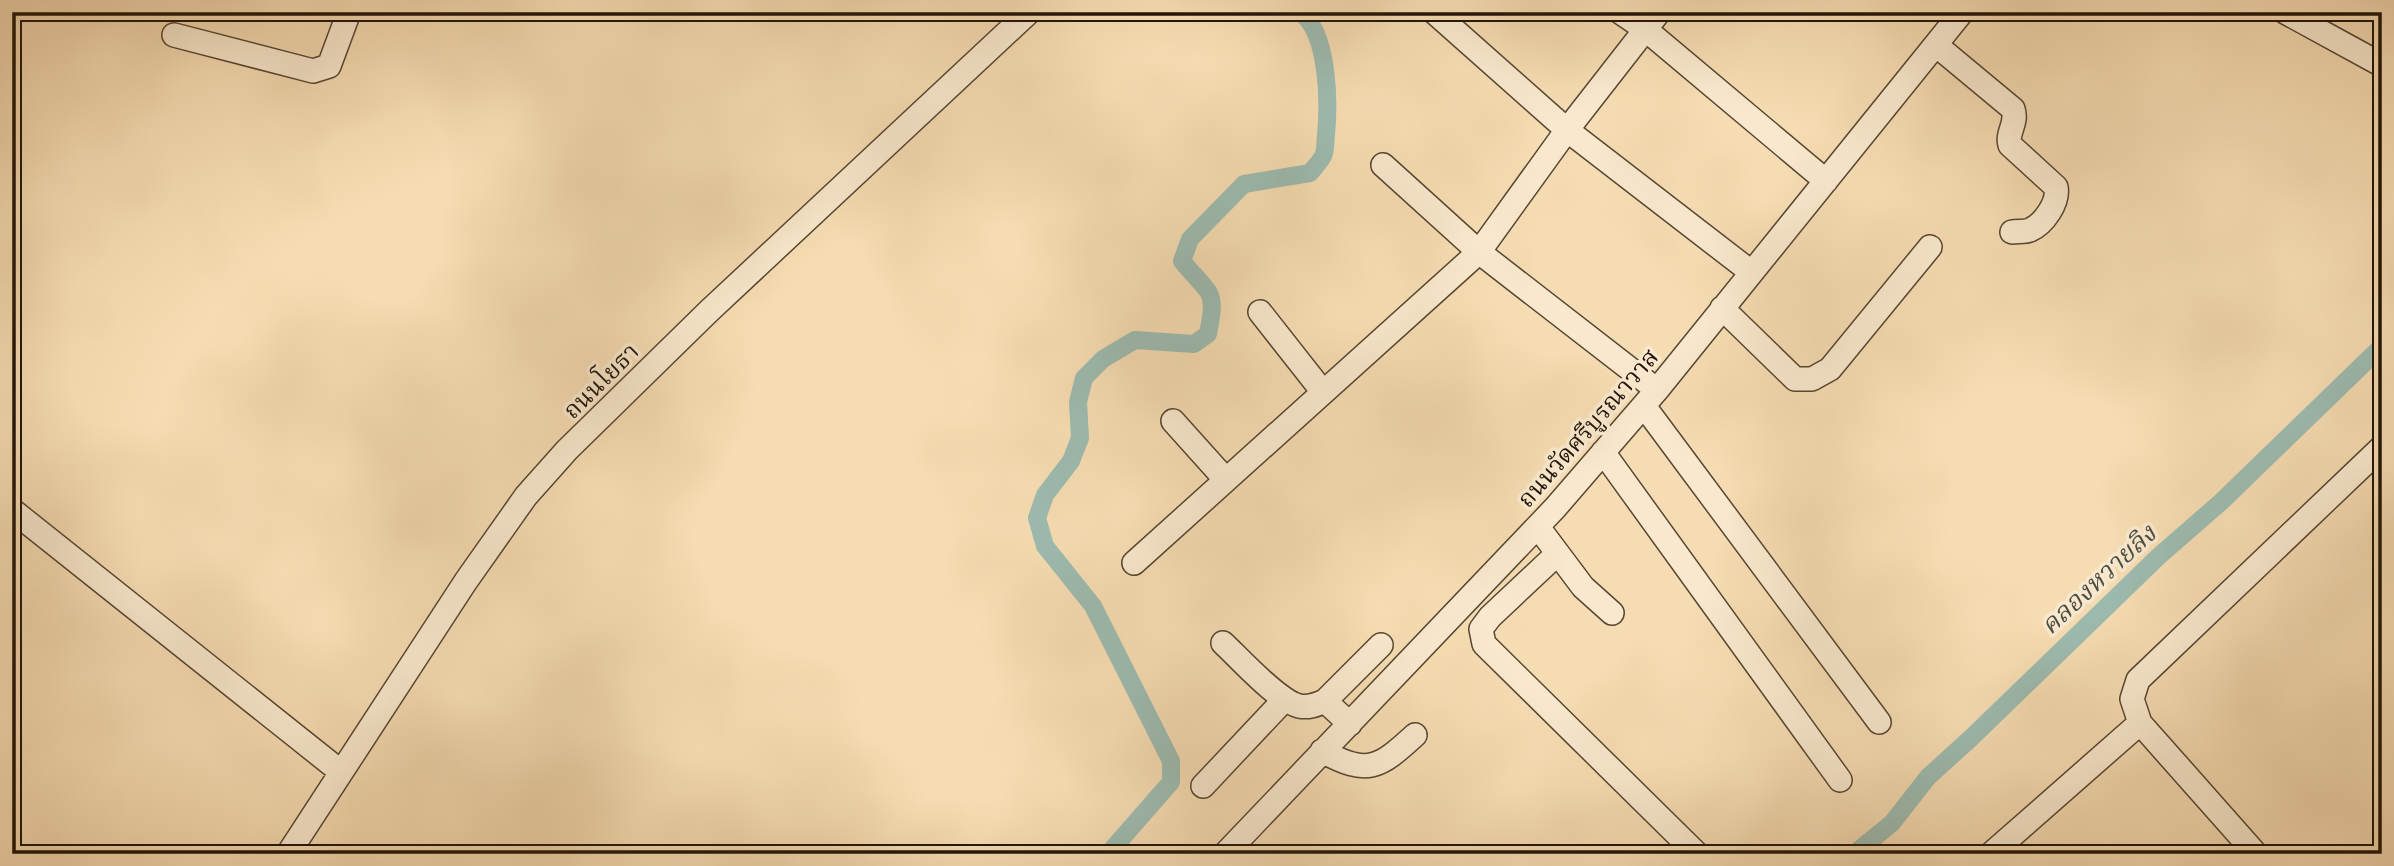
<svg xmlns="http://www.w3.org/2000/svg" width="2394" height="866" font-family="'Old Standard TT','Noto Serif Thai',serif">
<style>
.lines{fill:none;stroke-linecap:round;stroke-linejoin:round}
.canal{stroke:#9dbbb0;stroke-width:18}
.minor-casing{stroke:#564632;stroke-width:26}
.minor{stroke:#f9e8cd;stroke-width:23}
.labels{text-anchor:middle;stroke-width:7;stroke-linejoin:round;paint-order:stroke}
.street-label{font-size:24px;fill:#211408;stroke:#f9e8cd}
.water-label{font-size:26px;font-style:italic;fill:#4c4e43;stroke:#f9e8cd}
</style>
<rect width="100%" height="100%" fill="#f6dcb2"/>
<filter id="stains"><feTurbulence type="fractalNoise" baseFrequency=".00286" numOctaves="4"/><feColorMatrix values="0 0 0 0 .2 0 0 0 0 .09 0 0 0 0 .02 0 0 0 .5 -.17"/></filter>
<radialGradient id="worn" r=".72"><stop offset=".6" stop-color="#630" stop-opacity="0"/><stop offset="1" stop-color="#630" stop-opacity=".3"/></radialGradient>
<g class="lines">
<path class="canal" d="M1108,854L1171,782V761L1093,606L1045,546L1037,518L1045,495L1071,461L1080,438L1078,402L1084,378L1103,359L1135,340L1194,344L1208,334C1210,321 1215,305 1209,293C1206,287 1188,269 1182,261L1190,239L1244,184L1310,173C1314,168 1320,162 1323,156C1326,151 1325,141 1326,135C1329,103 1329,33 1300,12
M1854,854L1892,823L1928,777L1971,738L2159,556L2221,502L2382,346"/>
<g class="minor-casing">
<path id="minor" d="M1434,12L1567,130L1751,272
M1620,12L1645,29L1826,181
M2285,12L2382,65
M174,35L313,71L329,66L349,12
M1936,45L2013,109C2018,123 2006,133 2010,145L2056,187C2059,202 2044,224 2030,230C2025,232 2018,231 2012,232
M1383,165L1479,252L1657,390
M1722,308L1795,379H1812L1830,369L1930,247
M1260,312L1323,392
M1644,406L1879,722
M1173,421L1226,480
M1603,452L1840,780
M12,510L341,772
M1538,527L1583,587L1612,613
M1557,554L1490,617L1481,629L1484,644L1697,854
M1134,563L1479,252L1567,130L1659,12
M1223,643C1240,659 1278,701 1299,706C1308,708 1316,705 1325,701L1350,724
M1325,701L1381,645
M2140,723L2132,699L2138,680L2382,447
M1322,751C1368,776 1379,768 1415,735
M1203,786L1284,700
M288,854L466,581L526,496L567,450L709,311L1029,12
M1225,854L1555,508L1657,390L1962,12
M1991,854L2140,723L2256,854"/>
</g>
<use href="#minor" class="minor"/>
</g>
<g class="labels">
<g class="street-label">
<text transform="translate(601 381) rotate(-45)" y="8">ถนนโยธา</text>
<text transform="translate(1588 428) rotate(-49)" y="8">ถนนวัดศรีบูรณาวาส</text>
</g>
<g class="water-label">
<text transform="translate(2098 579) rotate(-43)" y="9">คลองหวายลิง</text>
</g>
</g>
<rect width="2394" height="866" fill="none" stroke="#f6dcb2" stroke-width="42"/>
<rect x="14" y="14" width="2366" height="838" fill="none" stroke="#211408" stroke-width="3.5"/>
<rect x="21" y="21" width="2352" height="824" fill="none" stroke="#211408" stroke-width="2"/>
<rect width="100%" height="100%" filter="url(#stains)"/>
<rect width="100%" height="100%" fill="url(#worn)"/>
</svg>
